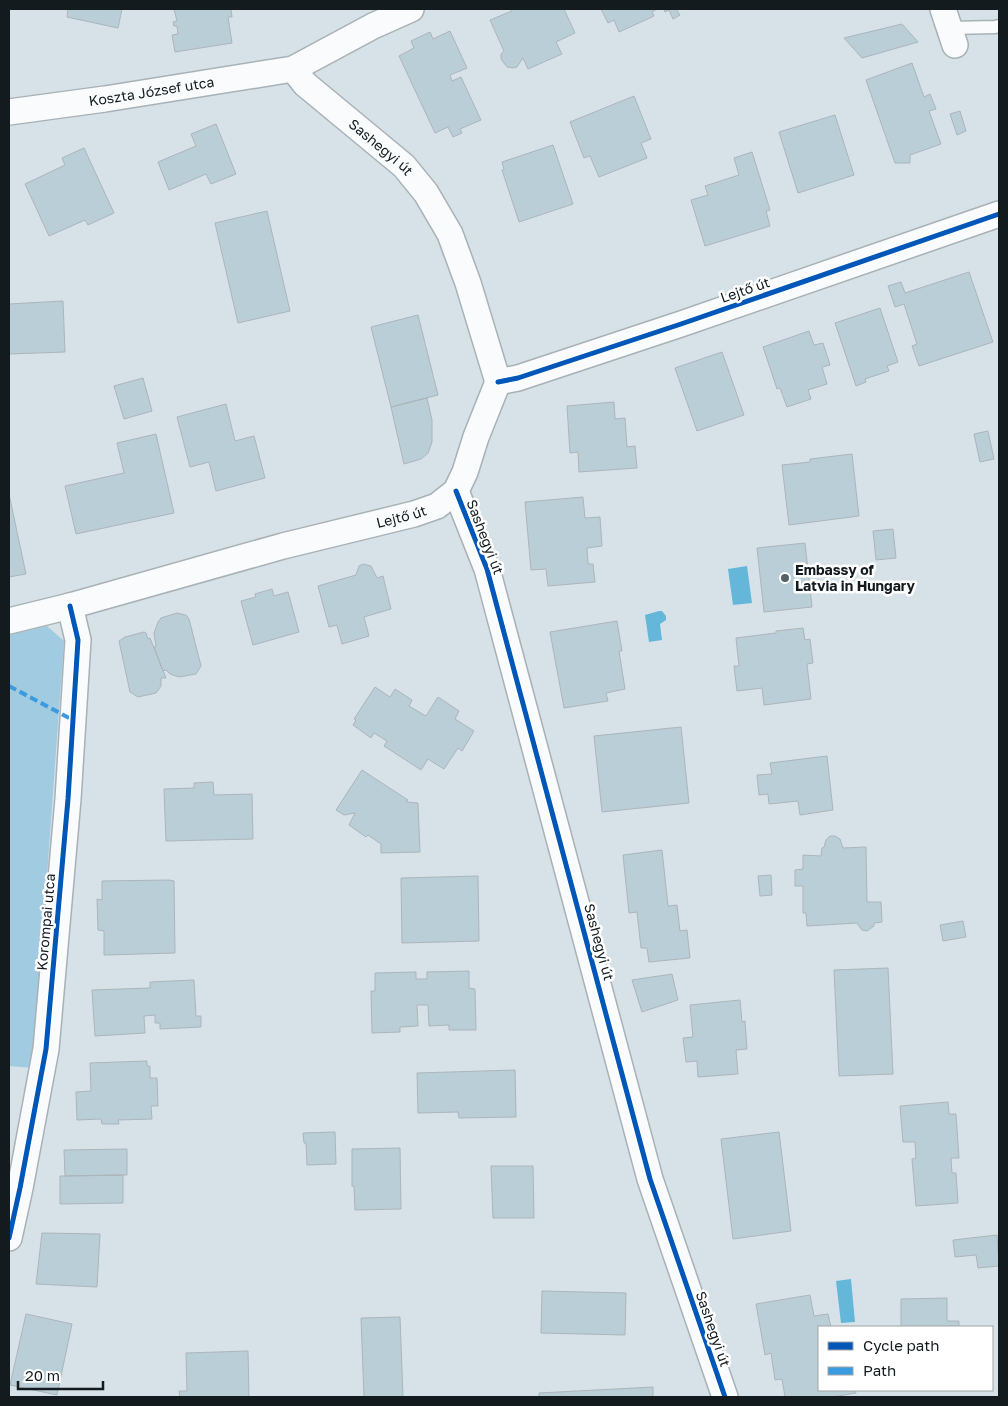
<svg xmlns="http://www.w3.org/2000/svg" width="1008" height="1406" font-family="'Golos Text',sans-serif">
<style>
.green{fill:#a0cbe0}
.water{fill:#64b7d8}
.building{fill:#baced7;stroke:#acb5ba}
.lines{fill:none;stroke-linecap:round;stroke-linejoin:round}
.lane-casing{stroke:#a8b1b6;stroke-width:15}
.street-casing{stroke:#a8b1b6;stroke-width:28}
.lane{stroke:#f9fbfc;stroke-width:12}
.street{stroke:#f9fbfc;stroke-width:25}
.quiet{stroke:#3b9be0;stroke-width:4;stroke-dasharray:8 4;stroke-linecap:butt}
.cycleway-casing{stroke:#fff;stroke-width:8}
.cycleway{stroke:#0057b8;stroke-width:5}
.poi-dot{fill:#576165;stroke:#fff;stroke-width:2}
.labels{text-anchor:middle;stroke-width:5;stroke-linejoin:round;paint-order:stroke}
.street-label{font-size:14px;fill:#131b1f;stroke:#fff}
.poi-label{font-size:14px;font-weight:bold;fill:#131b1f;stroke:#fff;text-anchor:start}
</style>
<rect width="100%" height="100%" fill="#d6e2e8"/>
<path class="green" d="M47,626L64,641L33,1068L9,1066V635Z"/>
<path class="water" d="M747,566L752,603L733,605L728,569Z
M659,611H662L666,616V620L660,624L662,640L649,642L645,615Z
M851,1279L855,1322L841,1323L836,1281Z"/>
<path class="building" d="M68,9H122L118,28L67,17Z
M174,9H231L232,17H228L232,43L175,52L172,35L178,34L177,26H174L173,22L177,21Z
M511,9H564L575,33L556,42L562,54L528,69L523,58L517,67L513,68L507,67L501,59V54L504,51L490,20L512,11Z
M601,9H657L652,12L654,16L619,32L614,20L608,23Z
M664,9H676L680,15L673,19L669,10L665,12Z
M902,24L918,42L862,58L844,38Z
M450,31L467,68L450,75L452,81L461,77L481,120L460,129L462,133L453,137L448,127L435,133L399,56L414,48L411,41L430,32L433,39Z
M912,63L924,97L930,94L936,109L929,111L941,144L910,155V163H895L866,80Z
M634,96L651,139L641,143L647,158L599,177L590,156L584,158L570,122Z
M960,111L966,131L957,135L950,114Z
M835,115L854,175L798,193L779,132Z
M216,124L236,174L211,184L206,174L169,190L158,162L196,146L191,134Z
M553,145L573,204L519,222L502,170L504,169L502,162Z
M84,148L114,213L88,225L85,220L49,236L25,184L65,165L62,158Z
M752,152L770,210L766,211L770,226L705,246L691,200L708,195L705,186L739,175L734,158Z
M267,211L290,311L238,323L215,223Z
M969,272L993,342L919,366L912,346L917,344L904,304L895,307L888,286L901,282L905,293Z
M63,301L65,352L9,354V304Z
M880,308L898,362L887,366L889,371L865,379L866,382L856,386L835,323Z
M418,315L438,395L391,407L371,327Z
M809,331L814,345L823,343L830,365L822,367L827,384L808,390L811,399L787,407L780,388L777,389L763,347Z
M722,352L744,415L697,431L675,368Z
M143,378L152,411L124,419L114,386Z
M427,398L432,420V442L428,453L421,459L404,464L391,407Z
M614,402L615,419L625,418L627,447L635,446L637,468L579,472L578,452L570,453L567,406Z
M226,404L235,441L254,436L265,478L216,491L209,462L190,467L177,417Z
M988,431L994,459L980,462L974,434Z
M156,434L174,513L76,534L65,486L124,473L117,443Z
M852,454L859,516L789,525L782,465L810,462V459Z
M9,494L26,574L9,577Z
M583,497L585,518L600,517L602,546L587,548L588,564H593L595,582L548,586L546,569L531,570L525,502Z
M893,529L896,558L876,560L873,531Z
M805,543L812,607L764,612L757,548Z
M363,564L371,566L377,578L383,576L391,609L364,617L369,636L342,644L337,625L329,627L318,586L356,575L359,566Z
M272,589L274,596L288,592L299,632L253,645L241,601L256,597L255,594Z
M177,613L186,615L189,619L201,666L196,674L179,677L170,674L166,670L163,671L154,647H156L154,633L158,622L161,618Z
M617,621L622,651H619L625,689L606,693L608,701L564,708L550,632Z
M803,628L805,640L810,639L813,663L807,664L811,699L764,705L762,688L737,691L734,666H739L736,638L776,633V631Z
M144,632L146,633L148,639L150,638L166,678H161V686L156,693L138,697L130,692L119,641L125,637Z
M375,687L390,697L395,689L412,700L409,706L426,716L438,697L459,711L455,719L474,731L462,751L458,748L444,769L428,759L421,770L384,746L387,741L374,733L371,738L353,725L356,720L354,719Z
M681,727L689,803L602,812L594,736Z
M827,756L833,810L800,815L798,801L769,804L768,794L759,795L757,775L772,774L770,763Z
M362,770L408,800L406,802L418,803L420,852L381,853V844L368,835L366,837L349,825L355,813L344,815L336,810Z
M213,782L214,795L252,794L253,839L166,841L164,789L194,788V783Z
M830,836H835L840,839L843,848L866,847L867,902H881L882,922L874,923V926L867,931L862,930L857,923L807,926L806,913H803V886H795V870L803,869V855L821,856L822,848L824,847L826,840Z
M662,850L668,906L677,905L680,931L687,930L690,958L649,962L647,948H641L637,912L629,913L623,855Z
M771,875L772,895L760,896L758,876Z
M478,876L479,941L402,943L401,878Z
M169,880L174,881L175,953L104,955V931L98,930L97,899L102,900V881Z
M963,921L966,937L943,941L940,925Z
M888,968L893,1074L839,1076L834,970Z
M469,971V988L475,989L476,1030H449V1025L429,1026L428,1005H417L418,1026L400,1027V1032L372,1033L371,991H375V973L416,972V979H427V972Z
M672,974L678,1000L642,1012L632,980Z
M194,980L196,1016H201V1027L160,1029V1023H155V1015L144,1016L145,1033L95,1036L92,990L150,988V982Z
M740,1000L742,1022L745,1021L747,1049L736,1050L738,1074L698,1077L697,1061L686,1062L683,1038L693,1037L690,1005Z
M147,1061V1066H150V1078H157L158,1106H151L152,1119L118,1120L119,1124H102L101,1119L77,1120L76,1092L91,1091L90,1063Z
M515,1070L516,1117L459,1118L458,1112L418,1113L417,1073Z
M948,1102L949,1114H956L959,1158H951L952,1173H956L958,1203L916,1206L912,1159L916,1158L915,1142H903L900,1106Z
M335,1132L336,1164L307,1165L306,1143H304L303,1133Z
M779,1132L791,1231L733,1239L721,1139Z
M400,1148L401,1209L355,1210L354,1186H352V1149Z
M127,1149V1175L65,1176L64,1150Z
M491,1166H533L534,1218H493Z
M123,1175V1203L60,1204V1176Z
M42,1233L100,1234L97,1287L36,1284Z
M997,1235L999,1266L978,1268L976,1255L955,1257L953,1240Z
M542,1291L626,1293L625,1335L541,1333Z
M810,1295L814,1316L828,1314L831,1327H819V1390H855L856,1393L832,1397H785L782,1379L775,1380L771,1353L765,1355L756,1304Z
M947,1298V1321H959V1327H901V1299Z
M26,1314L72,1324L57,1395L10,1385Z
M400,1317L403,1397H364L361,1318Z
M248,1351L249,1397H180L179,1391H187L186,1353Z
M653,1387V1397H539V1393Z"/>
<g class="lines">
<g class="lane-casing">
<path id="lane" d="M950,28L995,27L999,26"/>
</g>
<g class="street-casing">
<g id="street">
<path d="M943,9L955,45"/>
<path id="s1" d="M293,69L305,84L404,166L426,193L450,234L468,283L498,382"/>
<path id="s2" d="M9,112L105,99L293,69L373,26L411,9"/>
<path d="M498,382L518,378L681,324L999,214"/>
<path d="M456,491L487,569L650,1179L725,1397"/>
<path id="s3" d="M9,621L70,606L283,546L414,514L437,506L456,491L465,472L476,437L498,382"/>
<path d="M9,1238L20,1188L46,1049L68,799L78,640L70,606"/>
</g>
</g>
<use href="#lane" class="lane"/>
<use href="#street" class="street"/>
<path class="quiet" d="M9,686L73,720"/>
<g class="cycleway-casing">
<path id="cycleway" d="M498,382L518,378L681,324L999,214
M456,491L487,569L650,1179L725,1397
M9,1238L20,1188L46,1049L68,799L78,640L70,606"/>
</g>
<use href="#cycleway" class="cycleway"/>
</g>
<circle class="poi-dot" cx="785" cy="578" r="5"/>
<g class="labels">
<g class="street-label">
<text dy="5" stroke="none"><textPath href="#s2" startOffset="144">Koszta József utca</textPath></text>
<text dy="5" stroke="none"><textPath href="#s1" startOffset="118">Sashegyi út</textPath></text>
<text transform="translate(745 290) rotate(-19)" y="5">Lejtő út</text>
<text dy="5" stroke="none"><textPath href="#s3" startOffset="406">Lejtő út</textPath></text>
<text transform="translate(485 537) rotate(69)" y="5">Sashegyi út</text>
<text transform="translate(46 922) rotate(-85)" y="5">Korompai utca</text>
<text transform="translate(599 942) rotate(75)" y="5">Sashegyi út</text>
<text transform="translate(713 1329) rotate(71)" y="5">Sashegyi út</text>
</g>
<g class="poi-label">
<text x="795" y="575">Embassy of<tspan x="795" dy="16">Latvia in Hungary</tspan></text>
</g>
</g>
<rect width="1008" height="1406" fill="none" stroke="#131b1f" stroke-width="20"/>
<rect x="818" y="1326" width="175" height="65" fill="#ffffff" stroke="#a1a4a5"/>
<rect x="828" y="1342" width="25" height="8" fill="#0057b8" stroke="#a1a4a5"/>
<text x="863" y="1351" font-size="15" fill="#131b1f">Cycle path</text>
<rect x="828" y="1367" width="25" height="8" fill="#3b9be0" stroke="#a1a4a5"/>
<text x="863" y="1376" font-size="15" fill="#131b1f">Path</text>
<path d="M18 1381v8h85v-8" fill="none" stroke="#131b1f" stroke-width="2.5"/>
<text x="25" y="1381" font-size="15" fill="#131b1f" stroke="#ffffff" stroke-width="4" paint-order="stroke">20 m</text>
</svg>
